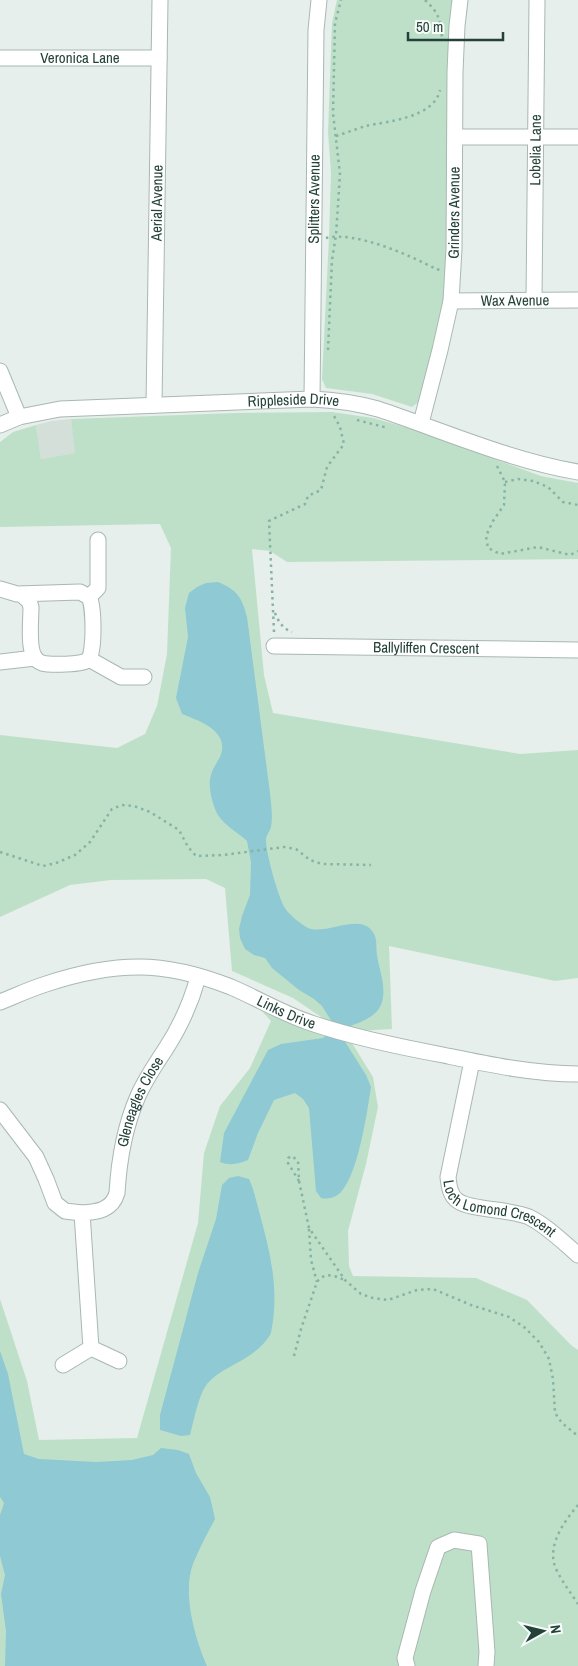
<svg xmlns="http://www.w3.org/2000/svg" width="578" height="1666" font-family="'Archivo Narrow',sans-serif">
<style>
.built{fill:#d4dfda}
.green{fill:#bfe0c8}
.water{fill:#8ec9d4}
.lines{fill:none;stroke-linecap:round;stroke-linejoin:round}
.minor-casing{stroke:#a8b8b2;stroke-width:17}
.path{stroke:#86b3a5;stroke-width:2.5;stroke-dasharray:2.5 4;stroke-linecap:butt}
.minor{stroke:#fff;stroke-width:15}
.labels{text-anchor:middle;stroke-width:4;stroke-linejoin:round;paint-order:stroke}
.street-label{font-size:15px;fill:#24423a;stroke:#f7fbf9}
</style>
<rect width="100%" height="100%" fill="#e6efeb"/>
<path class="built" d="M71,419L76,453L41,459L36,425L51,421Z"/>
<path class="green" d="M337,0H455L451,27L445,301L420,401L412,407L372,394L326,388L322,379L329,237L331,173L328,132L332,23Z
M332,412L373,418L415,430L541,476L578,483V559L287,562L270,551L252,549L264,675L273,713L520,754L578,750V978L555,981L389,946L392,1029L357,1031L352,1043L373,1077L378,1107L366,1164L348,1231L349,1266L353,1276L476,1278L527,1300L572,1346L578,1350V1666H0V1299L27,1381L39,1440L137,1438L198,1223L204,1153L220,1106L250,1068L271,1021L261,1010L325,1031L327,1021L293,998L232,971L225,888L206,879L111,880L70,885L0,917V735L117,748L145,734L157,706L167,654L171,548L160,524L0,527V442L13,432L36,425L41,459L75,453L71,419L236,413Z"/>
<path class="water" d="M218,582C237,590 242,597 247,617L270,793C271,804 273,816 271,827C270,831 267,834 266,838C265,850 278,897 285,908C289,915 301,924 308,928C327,936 364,909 375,936C377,942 376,949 377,955C379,969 385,983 383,997C381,1016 363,1021 348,1027L344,1040L366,1075L371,1087C367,1113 359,1167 344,1188C339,1196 331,1200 321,1198L316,1191L309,1108L303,1099L295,1093L274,1100L258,1133L248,1160C238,1164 230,1166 220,1162L224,1133L268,1050L281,1044L323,1038L328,1034L332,1022L322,1006L314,999L299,990L272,968L265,958L254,955L245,949L240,938L239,929L242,916L250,895L251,862L247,841C236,831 220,823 215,809C211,799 208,784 211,775C213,766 221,759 222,750C225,729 197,720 182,714L176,698L188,637L185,608L189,593L197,587L206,583Z
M238,1176L249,1179C254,1190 256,1200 259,1211C269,1248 278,1282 273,1321C272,1325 272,1331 270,1335C253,1362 224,1364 207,1384C198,1396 194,1421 190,1435L181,1436L160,1430V1415L198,1273L216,1219L222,1185L229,1178Z
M0,1351L8,1374L24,1454L39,1459L96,1462L132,1460L153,1455L161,1448L178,1450L189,1454L196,1473L210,1497L215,1519C207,1534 199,1549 193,1564C182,1593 195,1639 207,1666H5L6,1631L1,1594L5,1575L0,1556V1515L4,1503L0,1497Z"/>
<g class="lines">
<g class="minor-casing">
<g id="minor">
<path id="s1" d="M0,58H159"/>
<path d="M455,137H578"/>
<path id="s2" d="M534,300L537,0"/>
<path id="s3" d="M451,301L578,300"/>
<path d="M0,371L19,417"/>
<path id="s4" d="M312,399L316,30L319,0"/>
<path id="s5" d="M154,405L160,0"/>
<path id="s6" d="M421,423L440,350L451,301L454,249L455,72L457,26L460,0"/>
<path id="s7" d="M0,425L19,417L60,409L312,399C335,400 356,403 378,409C444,431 509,460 578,472"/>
<path d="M0,589L17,594L80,592L89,597C94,606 95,653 88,660C83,665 49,665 42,663C39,662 36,660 34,656C28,646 31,619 31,607L29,601L22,595"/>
<path d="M89,597L98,588V540"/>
<path id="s8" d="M274,646L578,650"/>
<path d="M89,659L121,677H144"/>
<path d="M0,662L35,658"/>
<path id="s9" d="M0,1002C15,996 30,989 46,984C76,974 107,967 139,967C169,967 203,976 231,987C259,999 285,1015 314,1024C356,1038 400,1047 443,1055C487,1064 533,1074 578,1074"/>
<path id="s10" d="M472,1061L448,1177C449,1186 450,1196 458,1201C470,1210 511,1209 529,1217C547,1226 563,1242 578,1255"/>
<path d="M0,1110L36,1157L46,1179L55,1203L65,1211L82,1213"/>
<path id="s11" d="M91,1348L82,1213C98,1212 112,1210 117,1193C119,1159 124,1128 138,1096C145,1080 155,1065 165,1050C180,1027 191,1003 198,977"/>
<path d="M63,1365L91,1348L119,1361"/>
<path d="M407,1666L405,1658L423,1591L438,1547L454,1540L479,1544L487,1652L486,1666"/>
</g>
</g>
<path class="path" d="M425,0C438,12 441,20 442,38
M336,136C346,133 356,129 366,126C388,121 434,118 440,90
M326,238C356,231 409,255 436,269L441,270
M328,350L332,260L336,235L340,174L333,113L335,23L341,0
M357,420L388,428
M497,466L505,482L504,505L493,521L486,536L488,548L500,554L538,547L570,555L578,551
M505,482L518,479L533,481L548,487L563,502L578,505
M275,613C278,621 283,629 292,632
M274,632L269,521L305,504L308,496L321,490L327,467L344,444L340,427L333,414
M0,852L43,866L56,863L75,855L90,842L112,809L122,805L134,806L150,812L179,830L188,847L196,856L223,855L284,847L296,849L310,860L322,864L371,865
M299,1181L288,1163V1158L292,1156L298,1161L299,1181L309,1228L345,1280L361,1294L373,1298L388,1300L417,1290L433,1289L471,1305L509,1317L524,1327L539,1342L549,1359L553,1379L555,1413L562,1423L578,1436
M309,1229L311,1260L317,1282
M294,1356L301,1329L317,1282C324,1272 334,1275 344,1280
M578,1505C563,1523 545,1548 557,1571C563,1583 571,1593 578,1604"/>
<use href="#minor" class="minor"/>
</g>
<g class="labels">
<g class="street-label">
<text dy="5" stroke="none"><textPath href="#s1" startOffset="80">Veronica Lane</textPath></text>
<text dy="5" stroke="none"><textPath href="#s2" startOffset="150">Lobelia Lane</textPath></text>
<text dy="5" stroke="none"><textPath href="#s4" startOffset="200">Splitters Avenue</textPath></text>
<text dy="5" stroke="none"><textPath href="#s5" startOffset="202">Aerial Avenue</textPath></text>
<text dy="5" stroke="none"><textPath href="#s6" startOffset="214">Grinders Avenue</textPath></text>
<text dy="5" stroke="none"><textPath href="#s3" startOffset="64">Wax Avenue</textPath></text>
<text dy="5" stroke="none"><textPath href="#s7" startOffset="296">Rippleside Drive</textPath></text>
<text dy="5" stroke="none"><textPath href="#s8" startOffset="152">Ballyliffen Crescent</textPath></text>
<text dy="5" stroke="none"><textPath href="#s9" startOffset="300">Links Drive</textPath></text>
<text dy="5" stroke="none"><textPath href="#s11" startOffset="274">Gleneagles Close</textPath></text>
<text dy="5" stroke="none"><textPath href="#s10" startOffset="185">Loch Lomond Crescent</textPath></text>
</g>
</g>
<g transform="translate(543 1631) rotate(82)" stroke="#f7fbf9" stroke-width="4" paint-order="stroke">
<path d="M0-4L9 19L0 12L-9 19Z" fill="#24423a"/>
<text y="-8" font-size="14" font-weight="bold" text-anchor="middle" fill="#24423a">N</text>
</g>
<path d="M408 32v8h95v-8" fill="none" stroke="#24423a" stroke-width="2.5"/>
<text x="416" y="32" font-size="15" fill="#24423a" stroke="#f7fbf9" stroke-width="4" paint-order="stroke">50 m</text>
</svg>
